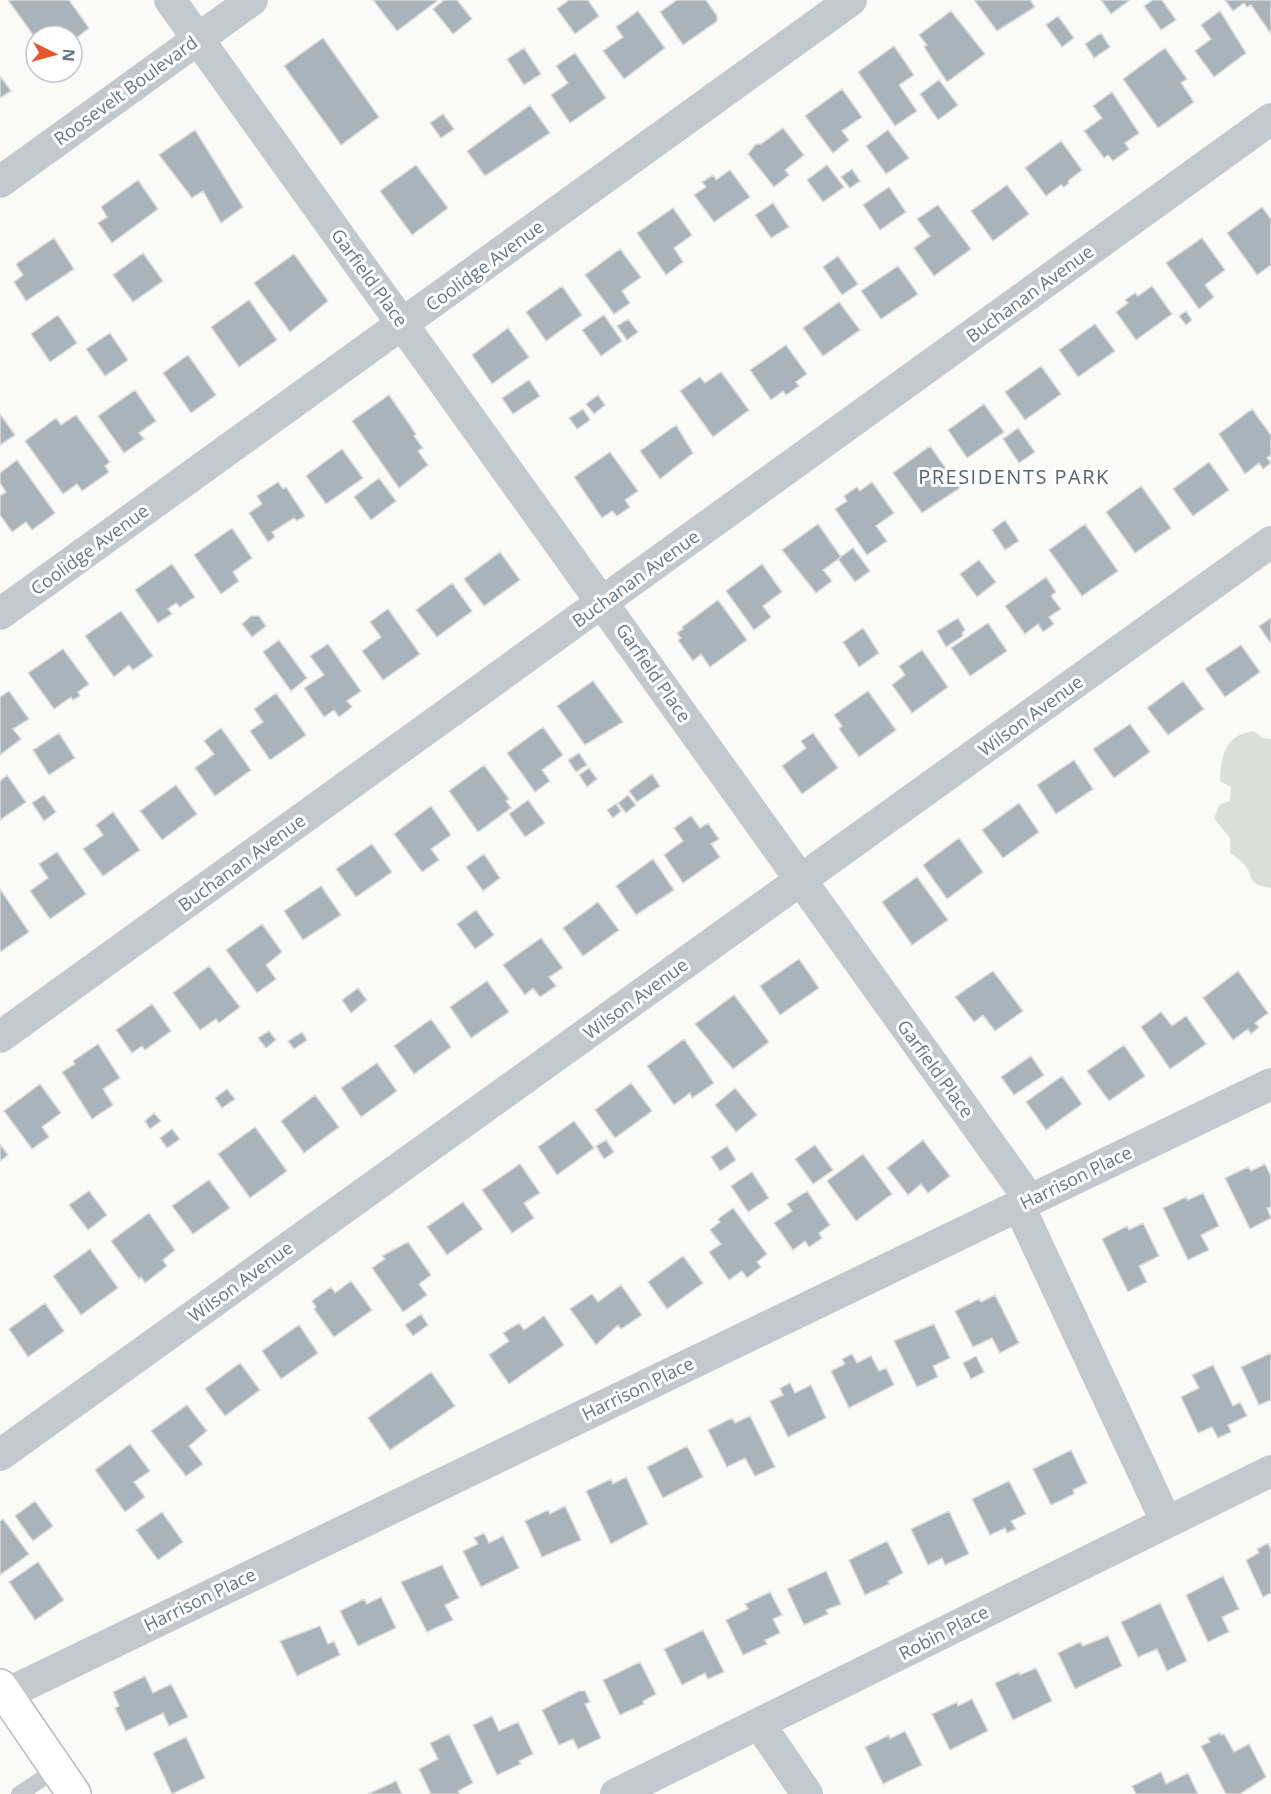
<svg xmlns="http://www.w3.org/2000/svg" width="1271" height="1794" font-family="'Open Sans',sans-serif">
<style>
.green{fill:#dadfd7}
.building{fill:#aab3b9;stroke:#dcdcda;stroke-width:1.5}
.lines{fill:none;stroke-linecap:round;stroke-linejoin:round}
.primary-casing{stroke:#b5babe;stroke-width:36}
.service{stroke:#c3c8cc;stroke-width:16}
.minor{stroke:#c3c8cc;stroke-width:32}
.primary{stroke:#fff;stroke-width:33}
.labels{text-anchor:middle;stroke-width:6;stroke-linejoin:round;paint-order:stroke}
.street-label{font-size:18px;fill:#657683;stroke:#fff}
.neighbourhood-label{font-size:20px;letter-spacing:1.5px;fill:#57646e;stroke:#fff}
</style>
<rect width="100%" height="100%" fill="#fafaf8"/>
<path class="green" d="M1254,731L1262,738L1271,739V888C1245,884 1256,877 1243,863C1240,859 1234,856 1230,853V838L1214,818L1220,804L1230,801L1231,787L1220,781C1221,755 1225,735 1254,731Z"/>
<path class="building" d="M8,0H69L89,28L74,40L78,45L72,50V36H36V39Z
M373,0H436L437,1L397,31Z
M444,0H457L472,19L453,34L433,9Z
M569,0H588L599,16L575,34L557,9Z
M677,0H706L717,16V21L683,45L660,12Z
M974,0H1030L1035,7L997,31Z
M1101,0H1130L1111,14Z
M1153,0H1162L1176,20L1161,30L1144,6Z
M1225,0H1271V34L1251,5L1247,7L1244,3L1233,11Z
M638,11L665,48L624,79L603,51L623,37L616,27Z
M951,11L985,54L947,82L924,47L927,45L919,35Z
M1220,11L1246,53L1214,77L1195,51L1211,39L1201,25Z
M1058,16L1074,38L1062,47L1046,25Z
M1101,33L1110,47L1094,58L1085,44Z
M323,38L379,117L341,145L284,66Z
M894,46L914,75L899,85L917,111L895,126L858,72Z
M524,48L541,74L524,85L507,59Z
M1165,48L1187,79L1181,83L1194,102L1158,128L1123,79Z
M575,53L606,98L570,123L551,95L568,83L556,66Z
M0,76L11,91L0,98Z
M939,80L958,105L938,120L920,94Z
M842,89L862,117L842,131L849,140L833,153L805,116Z
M1112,92L1139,133L1125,143L1129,149L1113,161L1108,155L1104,158L1084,131L1102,118L1093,106Z
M530,105L550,133L485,176L467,151Z
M443,114L454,129L441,138L430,123Z
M783,128L804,155L785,170L789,175L774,187L748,154L756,144H761Z
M195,130L243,207L221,223L203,191L192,198L159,155Z
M888,130L909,158L886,174L866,146Z
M1061,141L1082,170L1068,181L1069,183L1064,187L1061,185L1046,196L1025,168Z
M416,165L448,208L412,235L380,191Z
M827,165L844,187L823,202L807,180Z
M852,169L860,181L850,188L841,177Z
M730,170L750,197L714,222L694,195L706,187L702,182L713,175L716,180Z
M138,180L158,209L112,243L98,223L107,217L101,207Z
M1007,185L1029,214L993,241L971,211Z
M889,187L906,212L880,230L863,205Z
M773,203L789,227L771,238L755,215Z
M938,205L971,249L934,276L914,248L930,236L917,219Z
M1262,207L1271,219V265L1257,275L1227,233Z
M673,208L692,235L674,248L683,262L666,275L637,233Z
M54,238L74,269L26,301L14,282L23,275L16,264Z
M1202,238L1225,270L1205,285L1214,297L1199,309L1166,263Z
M620,249L641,277L622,291L630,303L614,314L585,275Z
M143,253L163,281L133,302L113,275Z
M294,254L328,301L290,332L254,283Z
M838,256L858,284L842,295L823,267Z
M898,266L918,294L881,319L861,291Z
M562,286L582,315L546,341L526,312Z
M1152,286L1172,314L1136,340L1116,312L1128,303L1125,300L1135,293L1138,296Z
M249,300L277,340L239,367L211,327Z
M839,302L860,330L823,356L803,328Z
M1186,311L1192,320L1186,325L1179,316Z
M58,315L77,343L50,362L31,334Z
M604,315L622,341L601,356L582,330Z
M628,319L638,332L627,340L617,326Z
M1095,324L1115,351L1078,377L1059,350Z
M508,328L529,357L492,384L472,355Z
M110,333L128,360L105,376L86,349Z
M786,345L807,374L796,382L799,386L786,395L783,391L771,400L750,370Z
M188,355L216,395L191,413L163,373Z
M1041,366L1061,394L1025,420L1005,392Z
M721,372L749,410L713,437L680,391L700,377L705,383Z
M529,380L540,396L513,414L502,398Z
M135,390L156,421L139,433L144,439L124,453L98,416Z
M389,395L416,434L414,436L423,448L418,451L428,465L399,488L352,421Z
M598,395L605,405L594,414L586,404Z
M984,404L1004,432L967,458L948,430Z
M583,409L590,420L577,429L569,418Z
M1252,409L1271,435V455L1267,458L1271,463L1263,469L1259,463L1245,474L1219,434Z
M0,414L15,435L0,445Z
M76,415L110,462L105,466L109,472L82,491L77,484L63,494L25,441L56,418L61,425Z
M676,425L693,453L660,479L640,451Z
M1018,428L1035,452L1019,463L1003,439Z
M930,446L960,488L922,513L893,473Z
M342,449L363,478L326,504L306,476Z
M610,452L638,491L625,500L630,507L617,516L612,511L602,518L574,477Z
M17,460L55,513L32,530L26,522L12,532L0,515V496L6,492L0,483V473Z
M1209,462L1229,490L1193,516L1173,489Z
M379,478L396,501L371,520L354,497Z
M278,482L283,489L286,487L305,516L297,521L294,518L272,532L275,537L268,542L249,513L262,504L257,496Z
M872,482L894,513L876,526L887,541L867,555L835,509L847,501L844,496L857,487L860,491Z
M1141,486L1171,528L1135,553L1106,512Z
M1005,520L1019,541L1005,550L992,530Z
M818,524L841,557L823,570L832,581L816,593L782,550Z
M1085,524L1118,571L1082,596L1049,550Z
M232,528L252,558L233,572L239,581L221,594L194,555Z
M853,548L870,571L855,582L838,559Z
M500,552L520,580L484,606L464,579Z
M979,560L996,582L977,597L960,574Z
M172,564L195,597L180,607L176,603L168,609L172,614L158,623L135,590Z
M762,564L782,592L763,606L771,617L754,630L726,591Z
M1046,577L1056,592L1051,596L1061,609L1049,617L1054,624L1043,632L1038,624L1025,634L1005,606Z
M452,583L472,611L437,637L416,610Z
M718,600L747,640L710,667L701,654L693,661L678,640L681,638L677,633L683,629L682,627Z
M388,609L420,654L383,680L362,651L381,637L370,622Z
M121,611L153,656L133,670L129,665L114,677L85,636Z
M251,616H259L266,626L252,637L242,624Z
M958,618L965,630L962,633L963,636L946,647L937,631Z
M1271,618V644L1259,626Z
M988,623L1007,651L970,676L951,648Z
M863,628L879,653L859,667L843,642Z
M279,640L307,678L291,691L263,652Z
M328,644L361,691L347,701L352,707L339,717L334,710L324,717L304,688L324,675L310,656Z
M1241,645L1260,672L1225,697L1205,669Z
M63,649L89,684L78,692L80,696L73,700L71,697L54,709L28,673Z
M922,650L948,687L912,713L892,685L905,675L899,666Z
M593,681L623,722L585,745L557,706Z
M1183,681L1204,709L1168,735L1147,708Z
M9,691L29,719L13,729L21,739L0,755V697Z
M868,691L896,730L859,757L839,729L842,726L834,715Z
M276,693L306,735L270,760L250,731L263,722L254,709Z
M1130,724L1150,752L1114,778L1093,749Z
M543,727L563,755L542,770L550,781L535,792L507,753Z
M221,728L251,770L215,796L195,768L214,754L204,741Z
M59,733L75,758L49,775L33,750Z
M813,733L838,768L802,794L782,766L806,748L801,741Z
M579,753L587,765L576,772L568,760Z
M1074,760L1093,789L1056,814L1037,785Z
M484,765L509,799L506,801L511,808L478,832L449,791Z
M589,768L597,779L587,787L579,775Z
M652,774L660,786L637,802L629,791Z
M7,775L26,802L0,820V781Z
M176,785L197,814L162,840L140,811Z
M44,795L56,812L44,821L32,803Z
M628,795L636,805L626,813L618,803Z
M528,800L545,823L525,837L509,814Z
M1019,803L1039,832L1003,858L982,830Z
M616,804L621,811L613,818L607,810Z
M431,806L451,835L431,849L439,860L422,872L394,834Z
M113,812L140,850L103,876L83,849L103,835L96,825Z
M691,816L700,828L708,823L719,839L711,844L720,857L683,883L664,855L683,841L674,828Z
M959,838L983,872L947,899L923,865Z
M372,844L392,872L356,897L336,869Z
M57,852L86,894L50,919L30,891L48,878L39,864Z
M484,854L500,878L483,891L466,867Z
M653,859L674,890L636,915L616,886Z
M917,877L948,920L912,945L882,902Z
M321,886L341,915L303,940L284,911Z
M0,889L29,932L0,952Z
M598,902L619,930L583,956L563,928Z
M476,910L494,935L475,949L457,924Z
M262,924L282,952L266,965L276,979L257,993L226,950Z
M541,938L563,968L549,977L556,986L540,997L533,988L525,995L503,965Z
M799,959L819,988L780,1015L760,986Z
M209,966L240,1007L219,1023L216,1019L200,1030L173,993Z
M993,971L1023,1011L995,1031L983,1015L974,1022L955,997Z
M1238,971L1268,1013L1255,1023L1259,1027L1251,1034L1248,1029L1233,1040L1203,998Z
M487,981L509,1012L471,1038L450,1007Z
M358,988L367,1000L351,1013L342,1000Z
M734,995L769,1042L733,1069L695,1024Z
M152,1004L171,1031L145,1050L142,1046L132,1053L116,1030Z
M1161,1012L1172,1026L1186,1016L1206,1044L1170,1069L1141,1027Z
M431,1019L451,1047L414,1074L394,1046Z
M269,1031L276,1040L266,1048L258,1038Z
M302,1032L307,1040L294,1049L288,1041Z
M684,1039L714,1083L692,1098L690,1093L674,1105L647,1066Z
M98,1044L120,1078L103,1089L113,1105L92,1119L62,1072L75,1064L73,1061Z
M1124,1045L1145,1076L1109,1101L1087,1071Z
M1031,1056L1044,1075L1014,1095L1001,1077Z
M377,1063L397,1091L361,1117L341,1088Z
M1062,1076L1082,1104L1046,1130L1026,1102Z
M631,1083L652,1111L615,1138L595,1110Z
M40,1084L61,1113L42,1127L49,1137L32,1149L4,1111Z
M735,1088L757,1115L736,1132L715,1105Z
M227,1089L235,1099L222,1108L215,1098Z
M315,1095L339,1127L304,1153L281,1121Z
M154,1113L161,1121L150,1129L145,1121Z
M574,1121L594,1148L557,1175L538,1147Z
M255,1127L287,1171L250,1198L218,1154Z
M172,1129L180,1139L167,1148L160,1138Z
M606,1140L614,1152L604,1159L596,1146Z
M923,1140L950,1176L928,1193L921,1184L908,1195L887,1168Z
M0,1144L8,1155L0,1161Z
M815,1145L833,1170L813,1184L795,1159Z
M727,1146L736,1160L720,1171L711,1157Z
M863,1154L892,1194L856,1221L827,1181Z
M520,1164L540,1193L524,1203L534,1218L512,1233L482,1190Z
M1265,1164L1271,1176V1207L1267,1208L1271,1218L1250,1229L1225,1178L1248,1167L1251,1171Z
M752,1172L769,1198L748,1212L731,1186Z
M209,1180L230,1208L193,1234L172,1206Z
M89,1191L107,1215L88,1230L69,1205Z
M807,1191L830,1225L819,1233L822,1238L809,1247L805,1241L793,1250L774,1223L792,1211L787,1204Z
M1203,1193L1219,1226L1201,1235L1209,1250L1188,1260L1163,1208L1186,1197L1188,1200Z
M463,1202L483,1229L447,1255L427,1227Z
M733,1208L767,1254L757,1262L761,1267L747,1278L742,1271L729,1280L709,1252L721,1244L710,1230L720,1222L718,1219Z
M149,1213L175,1250L163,1260L167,1266L145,1283L141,1277L139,1279L111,1241Z
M1143,1223L1159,1256L1139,1266L1147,1282L1128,1292L1102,1239L1127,1226L1129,1230Z
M408,1242L431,1275L419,1284L427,1295L403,1312L372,1268L385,1259L382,1256Z
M90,1249L118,1288L81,1315L53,1276Z
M683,1256L703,1283L667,1309L648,1282Z
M351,1281L372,1310L334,1337L314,1309L316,1307L312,1301L331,1287L335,1293Z
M621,1285L642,1315L621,1329L618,1325L596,1345L570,1309L592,1294L598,1302Z
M995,1295L1019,1343L1000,1353L992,1338L973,1347L955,1311L979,1299L981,1302Z
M45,1303L64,1331L28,1357L9,1329Z
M421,1314L428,1325L413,1336L405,1325Z
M544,1316L564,1345L509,1384L489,1355L509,1341L503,1333L519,1323L524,1330Z
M934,1324L950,1358L933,1366L938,1377L917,1387L894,1341Z
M299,1325L318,1353L281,1379L262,1351Z
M1271,1353V1400L1259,1405L1241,1367Z
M852,1354L857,1363L871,1356L879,1371L886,1368L894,1385L849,1408L831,1371L845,1364L842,1359Z
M976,1356L984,1372L971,1379L963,1363Z
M240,1363L260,1390L225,1416L205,1389Z
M1213,1365L1233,1406L1240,1402L1247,1416L1228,1425L1231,1432L1218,1438L1212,1427L1198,1433L1181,1397L1199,1388L1192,1375Z
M431,1372L455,1406L390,1450L368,1418Z
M790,1383L795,1393L811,1385L826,1418L788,1437L770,1401L783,1395L780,1388Z
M187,1405L207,1431L189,1446L203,1464L186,1476L151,1431Z
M750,1416L775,1467L755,1476L745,1458L727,1467L708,1430L732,1418L735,1423Z
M130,1444L150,1471L134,1482L145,1497L125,1512L95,1470Z
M687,1446L703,1477L663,1498L647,1467Z
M1071,1450L1087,1483L1073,1490L1074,1494L1051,1505L1033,1469Z
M626,1477L648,1524L611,1544L586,1491L611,1479L613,1484Z
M1009,1481L1026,1514L1011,1521L1016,1529L1007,1533L1005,1528L990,1535L972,1499Z
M35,1501L53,1526L33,1541L15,1516Z
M565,1506L581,1540L542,1557L525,1521L548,1510L550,1514Z
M949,1511L969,1554L945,1565L942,1558L928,1565L911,1529Z
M162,1512L183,1542L158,1560L136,1530Z
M3,1519L29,1554L0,1575V1521Z
M484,1533L489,1543L503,1536L519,1568L481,1587L463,1551L478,1544L474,1538Z
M887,1541L903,1573L888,1581L889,1584L865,1595L849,1560Z
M1268,1543L1271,1550V1593L1263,1597L1246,1560L1259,1553L1257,1549Z
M38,1562L64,1600L35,1620L9,1582Z
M442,1565L459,1598L445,1605L453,1620L427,1632L401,1582Z
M826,1571L841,1604L826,1610L828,1614L804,1625L787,1589Z
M1223,1576L1239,1609L1222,1617L1229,1632L1208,1642L1186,1595Z
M770,1592L782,1615L773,1619L780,1633L765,1640L767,1644L743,1655L726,1620L748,1609L745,1604Z
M381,1597L396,1628L358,1646L340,1611L364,1599L367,1604Z
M1160,1603L1187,1661L1167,1671L1157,1649L1138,1657L1121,1622Z
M320,1626L328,1644L334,1641L340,1655L297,1676L280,1641Z
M703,1630L724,1672L708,1679L705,1673L682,1685L664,1649Z
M1108,1636L1122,1666L1075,1689L1058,1653L1080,1642L1083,1646Z
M640,1662L656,1694L643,1701L644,1704L620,1715L603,1680Z
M1036,1668L1052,1701L1013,1720L995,1683L1019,1672L1020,1675Z
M145,1676L153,1693L171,1684L188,1717L169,1726L163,1713L126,1731L115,1708L119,1706L113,1692Z
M579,1691H585L590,1702L585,1704L601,1738L578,1749L573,1739L559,1745L542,1710Z
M972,1699L988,1731L950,1750L932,1714L957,1702L958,1706Z
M492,1716L499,1731L518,1722L533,1754L519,1761L521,1764L497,1775L473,1725Z
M905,1731L922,1765L883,1784L865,1747L889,1735L890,1739Z
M1220,1733L1221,1735L1224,1734L1234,1752L1249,1744L1266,1777L1240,1794H1226L1201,1746L1210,1742L1208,1738Z
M449,1734L473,1783L458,1791L460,1794H431L419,1769L438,1759L430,1743Z
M186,1737L205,1778L172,1794L153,1753Z
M1161,1772L1166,1784L1188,1773L1198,1794H1136L1132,1786Z
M396,1781L402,1794H368Z"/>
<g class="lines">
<g class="primary-casing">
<path id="primary" d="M0,1686L74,1794"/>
</g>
<path class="service" d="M19,1794L57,1769"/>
<path class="minor" d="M170,0L1030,1200
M0,182L252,0
M0,614L851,0
M0,1037L1271,119
M1019,1206L1166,1521
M0,1455L1271,542
M0,1697L1271,1084
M760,1725L807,1794
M616,1794L1271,1471"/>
<use href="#primary" class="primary"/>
</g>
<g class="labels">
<g class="street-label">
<text transform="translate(126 91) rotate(-36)" y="6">Roosevelt Boulevard</text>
<text transform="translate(485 266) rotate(-36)" y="6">Coolidge Avenue</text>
<text transform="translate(369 278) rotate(54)" y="6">Garfield Place</text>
<text transform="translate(1030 294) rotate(-36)" y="6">Buchanan Avenue</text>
<text transform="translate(90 550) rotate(-36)" y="6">Coolidge Avenue</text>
<text transform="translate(636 579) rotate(-36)" y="6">Buchanan Avenue</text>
<text transform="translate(653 673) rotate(55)" y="6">Garfield Place</text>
<text transform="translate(1031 716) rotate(-36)" y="6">Wilson Avenue</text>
<text transform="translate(242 863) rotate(-36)" y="6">Buchanan Avenue</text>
<text transform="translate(636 999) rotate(-36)" y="6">Wilson Avenue</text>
<text transform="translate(935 1069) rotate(54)" y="6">Garfield Place</text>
<text transform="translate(1076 1178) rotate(-26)" y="6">Harrison Place</text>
<text transform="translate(241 1282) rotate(-36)" y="6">Wilson Avenue</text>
<text transform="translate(638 1389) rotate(-26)" y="6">Harrison Place</text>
<text transform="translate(200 1600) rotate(-26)" y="6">Harrison Place</text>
<text transform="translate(944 1633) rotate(-27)" y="6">Robin Place</text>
</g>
<g class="neighbourhood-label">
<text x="1014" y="484">PRESIDENTS PARK</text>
</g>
</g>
<g transform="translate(54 54) rotate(95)"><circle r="28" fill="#ffffff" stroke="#c1c8cd" stroke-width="1.5"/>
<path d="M0-4.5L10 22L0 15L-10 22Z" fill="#e4572e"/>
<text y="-9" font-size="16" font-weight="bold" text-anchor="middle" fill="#657683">N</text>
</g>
</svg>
